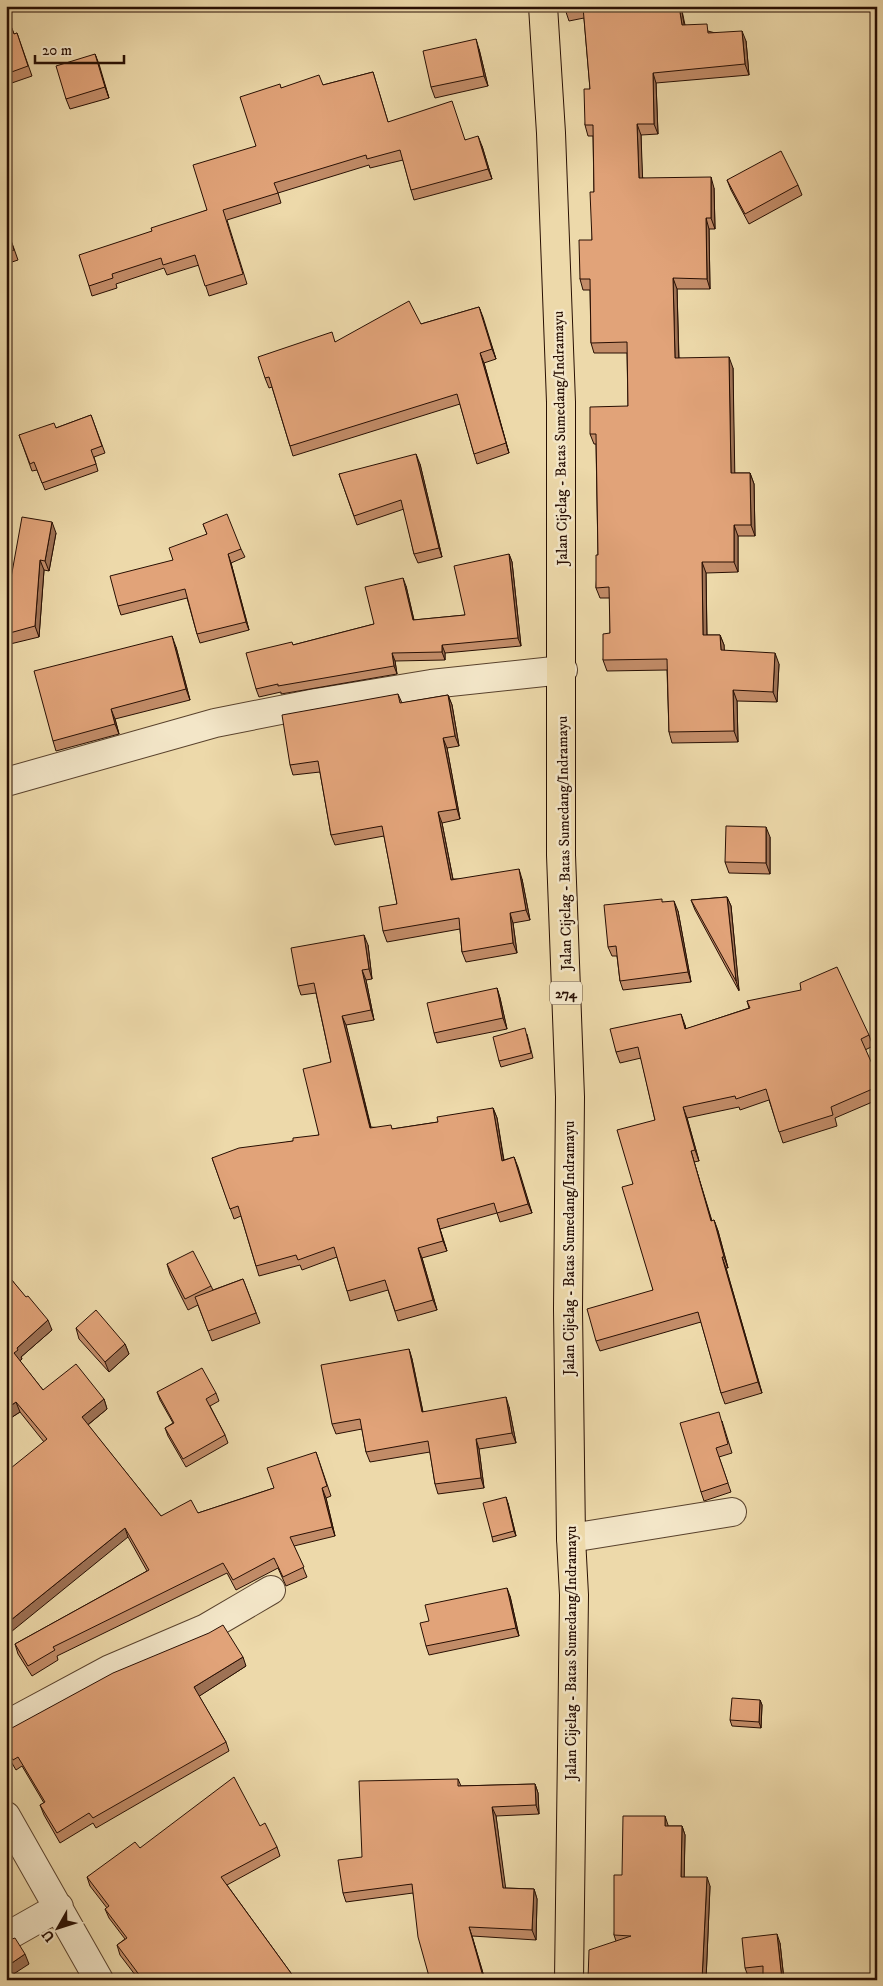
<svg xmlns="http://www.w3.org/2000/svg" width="883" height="1986" font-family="'IM FELL DW Pica',serif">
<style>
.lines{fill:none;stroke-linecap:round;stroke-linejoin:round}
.minor-casing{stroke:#59422d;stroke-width:30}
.major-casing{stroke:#280f03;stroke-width:30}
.minor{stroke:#f3e6c8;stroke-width:28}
.major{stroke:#edd9aa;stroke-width:28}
.wall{fill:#c28c68;stroke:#280f03}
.shaded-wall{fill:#9e7255;stroke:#280f03}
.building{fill:#e1a379;stroke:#280f03}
.labels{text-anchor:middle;stroke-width:5;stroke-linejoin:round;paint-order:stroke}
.shield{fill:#f3e6c8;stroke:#65503e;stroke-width:1}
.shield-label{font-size:14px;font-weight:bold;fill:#280f03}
.street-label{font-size:15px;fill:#280f03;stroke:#f3e6c8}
</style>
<rect width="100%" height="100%" fill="#edd9aa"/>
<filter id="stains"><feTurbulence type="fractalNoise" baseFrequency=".004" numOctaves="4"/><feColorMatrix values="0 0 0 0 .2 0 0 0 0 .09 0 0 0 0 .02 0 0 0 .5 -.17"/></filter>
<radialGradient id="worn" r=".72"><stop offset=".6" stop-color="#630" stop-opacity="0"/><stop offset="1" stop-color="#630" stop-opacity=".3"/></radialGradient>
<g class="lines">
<g class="minor-casing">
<path id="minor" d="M6,782L215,723L316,703L431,684L563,670
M571,1538L732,1512
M6,1725L110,1669L206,1628L271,1590
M6,1816L99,1980
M6,1937L59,1907"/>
</g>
<g class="major-casing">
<path id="major" d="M543,6L551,133L561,402V855L570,1097L568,1309L571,1538L574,1595L569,1980"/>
</g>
<use href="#minor" class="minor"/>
<use href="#major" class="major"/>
</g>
<path class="wall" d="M564,6H681L685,25L746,41L749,75L656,83L658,134L641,135L642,178L714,188L715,229H709L710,289H677L679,358L733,368L734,473H750L754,484L755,536H738V572L706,573L707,635H720L724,645V651L779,664L777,702L737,701L738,742L672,743L669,732L667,670L607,671L603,660L610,633V598H600L596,588L598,555L596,444H594L590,434L628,406L627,353H594L591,343L590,290H583L580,279L592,240L594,192L593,136H588L585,125L590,89L584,18L569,21Z
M6,13L14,34L17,33L32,76L6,85Z
M479,49L488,86L435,98L431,87Z
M95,54L109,98L70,109L66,99Z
M373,72L388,122L466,140L482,146L492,179L414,200L411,190L403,160L370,168L369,165L278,193L281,203L227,220L247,284L209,296L199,265L167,275L164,268L116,284L117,288L92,296L89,286L152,231L207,210L256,146L281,88L323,85Z
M727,180L798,185L802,195L749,224L731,190Z
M6,226L18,260L6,264Z
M479,307L496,359L484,363L509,453L477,464L474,454L460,404L293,456L272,387L269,388L265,378L335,342L421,324Z
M91,415L105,453L94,457L98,471L45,490L37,470L32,471L19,435L56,428Z
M420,464L442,557L418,563L414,554L404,509L357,525L339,474Z
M203,524L241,549L245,557L231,563L249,630L200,643L197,634L187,598L121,615L118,606L173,560L207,534Z
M56,533L49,571L44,570L39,637L6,645V572L11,578Z
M509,554L512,562L521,646L445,653V660L395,661L397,674L281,694V692L259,697L256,689L293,645L374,624L406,586L414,620L465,615Z
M176,647L190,700L115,719L119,734L56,751L53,741Z
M398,694L402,703L448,695L452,705L459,746L447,748L460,819L442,823L453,879H522L530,920L513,923L517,953L466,962L462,952L460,929L387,942L383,931L397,904L384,836L335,845L331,835L320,772L293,775L290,765Z
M770,837V874L729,873L725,862Z
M727,897L731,906L739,991L695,910L691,900Z
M663,902L678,911L691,982L623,990L620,981L617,956H612L608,947Z
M368,945L372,979L366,980L374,1020L346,1025L371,1127L392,1129L438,1122L493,1108L497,1118L504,1160L514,1157L532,1213L500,1222L497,1213L440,1229L447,1251L422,1258L437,1310L398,1321L388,1290L350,1301L337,1257L302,1270L300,1265L259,1276L241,1216L234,1219L212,1158L293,1141L319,1135L331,1062L316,993L301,995L298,986Z
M497,988L500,998L507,1029L437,1043L434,1033Z
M747,1001L869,1035L873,1046L865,1050L877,1075V1100L835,1118L837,1126L783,1143L769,1100L740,1110L739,1107L687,1118L699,1161L694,1162L712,1221L714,1220L718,1231L728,1268H726L762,1393L725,1404L721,1393L701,1322L600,1351L596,1341L653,1290L633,1184L655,1120L641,1058L620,1063L616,1052L685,1025L686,1029L749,1008Z
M527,1034L533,1058L501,1067L499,1061Z
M167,1264L211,1286L213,1290L243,1279L260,1323L212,1341L198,1305L188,1310L170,1274Z
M6,1273L52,1330L21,1357L22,1359L20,1361L43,1390L104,1399L107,1409L88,1425L161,1516L198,1513L274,1488L316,1452L331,1496L326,1498L335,1536L294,1546L307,1577L286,1586L278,1568L236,1590L227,1573L57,1656L58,1660L32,1676L18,1654L15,1644L147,1571L128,1537L44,1442L20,1412L6,1421Z
M76,1328L125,1344L129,1354L109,1372L79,1339Z
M409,1349L412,1359L423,1412L509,1407L516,1443L479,1449L484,1488L438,1494L435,1484L430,1452L370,1462L366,1452L362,1429L336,1434L332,1424Z
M157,1392L216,1393L219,1401L210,1406L225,1435L228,1443L186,1467L168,1436L165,1428L173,1423L160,1400Z
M722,1421L732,1453L719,1457L731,1492L704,1501L701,1492Z
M508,1503L516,1536L493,1542L492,1537Z
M510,1596L519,1636L429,1655L426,1646Z
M246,1666L199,1696L226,1742L229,1751L96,1828L93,1823L60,1843L44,1815L40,1805L44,1803L22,1766L16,1770L6,1753V1730Z
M760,1700L762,1705L761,1728L732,1726L730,1720Z
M458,1779L461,1786L535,1784L538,1793L539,1814L496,1816L505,1888L534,1889L537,1899L536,1940L472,1936L485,1980H430L413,1893L346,1902L343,1893L362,1857Z
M260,1826L277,1847L280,1856L227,1885L296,1980H139L120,1955L117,1945L125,1939L109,1918L105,1909L107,1908L90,1886L87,1877L140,1848Z
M668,1826H682L685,1835L684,1877L710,1886L706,1980H588L616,1941L614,1935L622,1875Z
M780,1943L784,1980H763V1975L748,1976L745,1968Z"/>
<path class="shaded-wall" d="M679,6H681L686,36L682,25Z
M742,31L746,41L749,75L745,64Z
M476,39L479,49L488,86L484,76Z
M95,54L99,64L109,98L105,87Z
M653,73L656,83L658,134L654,124Z
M637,124L641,135L643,189L639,178Z
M478,136L482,146L492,179L488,169Z
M711,177L714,188L715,229L711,218Z
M706,218L709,229L710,289L707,279Z
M673,278L677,289L679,369L675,358Z
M479,307L483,317L496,359L492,349Z
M480,353L484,363L509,453L506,443Z
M729,357L733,368L735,484L731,473Z
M416,454L420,464L442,557L439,548Z
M750,473L754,484L755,536L751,525Z
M52,522L56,533L49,571L45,561Z
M734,525L738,536V572L734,562Z
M228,554L231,563L249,630L246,622Z
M509,554L512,562L521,646L518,638Z
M40,560L44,570L39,637L35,626Z
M702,562L706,573L707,646L703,635Z
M403,578L406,586L416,629L413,620Z
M720,635L724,645L725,661L721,650Z
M172,636L176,647L190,700L186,689Z
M442,645L445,653V660L442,652Z
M392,653L395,661L397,674L394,666Z
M775,653L779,664L777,702L773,692Z
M733,690L737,701L738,742L734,731Z
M448,695L452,705L459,746L455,736Z
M111,709L115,719L119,734L115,724Z
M443,738L447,748L460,819L457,809Z
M438,812L442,823L455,890L451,880Z
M766,827L770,837V874L766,863Z
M519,869L522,879L530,920L526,910Z
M727,897L731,906L739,990L736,981Z
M674,901L678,911L691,982L688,972Z
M510,913L513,923L517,953L513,943Z
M364,935L368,945L372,979L369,969Z
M362,970L366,980L374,1020L371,1010Z
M497,988L500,998L507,1029L503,1018Z
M681,1014L685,1025L688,1040L685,1029Z
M342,1016L346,1025L373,1137L370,1128Z
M683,1107L687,1118L699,1161L695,1150Z
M493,1108L497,1118L505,1170L502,1161Z
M691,1151L694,1162L715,1232L711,1221Z
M514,1157L518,1167L532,1213L528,1204Z
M437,1219L440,1229L447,1251L443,1241Z
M714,1220L718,1231L728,1268L724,1257Z
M418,1248L422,1258L437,1310L433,1300Z
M722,1257L726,1268L762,1393L758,1382Z
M48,1320L52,1330L21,1357L22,1359L17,1363L14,1353L17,1348Z
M125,1344L129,1354L109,1372L105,1362Z
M409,1349L412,1359L425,1422L422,1412Z
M506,1397L509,1407L516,1443L512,1433Z
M104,1399L107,1409L85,1427L82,1417Z
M16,1402L20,1412L6,1421V1409Z
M476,1439L479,1449L484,1488L481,1478Z
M322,1488L326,1498L335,1536L332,1527Z
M506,1497L508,1503L516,1536L514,1531Z
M125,1528L128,1537L6,1636V1624Z
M507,1588L510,1596L519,1636L516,1628Z
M243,1657L246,1666L198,1697L194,1687Z
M760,1700L762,1705L761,1728L759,1722Z
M535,1784L538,1793L539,1814L536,1805Z
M492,1807L496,1816L507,1898L503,1888Z
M665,1816L668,1825V1834L665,1826Z
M682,1826L685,1835L684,1885L681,1877Z
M707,1877L710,1886L706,1980H702Z
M534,1889L537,1899L536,1940L532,1930Z
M469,1927L472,1936L485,1980H484Z
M777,1934L780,1943L784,1980H782Z
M25,1954L29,1964L9,1977L6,1970V1967Z"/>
<path class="building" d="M564,6H679L682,25L707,24L708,33L742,31L745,64L653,73L654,124H637L639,178L711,177V218H706L707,279L673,278L675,358L729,357L731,473H750L751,525H734V562H702L703,635H720L721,650L775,653L773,692L733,690L734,731L669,732L667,659L603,660V634L610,633L609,587L596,588V555H598L596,434H590V407L628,406L627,342L591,343L590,279H580L579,240H592L590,192H594L593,125H585L584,89H590L583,7L565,10Z
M6,13L14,34L17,33L28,66L6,74Z
M476,39L484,76L431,87L423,51Z
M95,54L105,87L66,99L56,66Z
M373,72L388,122L452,101L465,140L478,136L488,169L411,190L400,150L367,159L366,155L274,183L278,193L223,210L243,274L205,286L195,255L163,265L161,258L112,274L113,278L89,286L79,255L152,231L151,228L207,210L193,165L256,146L240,97L280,84L281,88L319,75L323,85Z
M781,151L798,185L745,214L727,180Z
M6,227L14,250L6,253Z
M409,301L421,324L479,307L492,349L480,353L506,443L474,454L457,394L290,446L269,377L265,378L258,357L332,332L335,342Z
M91,415L102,446L91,450L96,464L42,483L34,462L30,464L19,435L54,423L56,428Z
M416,454L439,548L414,554L401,500L354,516L339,474Z
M227,514L241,549L228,554L246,622L197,634L185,589L118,606L110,576L173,560L169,548L207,534L203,524Z
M22,517L52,522L45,561L40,560L35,626L6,634V572L11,578Z
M509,554L518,638L442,645V652L392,653L394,666L278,686V684L256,689L246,653L292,642L293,645L374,624L365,587L403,578L413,620L465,615L454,566Z
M172,636L186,689L111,709L115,724L53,741L34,671Z
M398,694L400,703L448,695L455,736L443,738L457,809L438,812L451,880L519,869L526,910L510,913L513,943L462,952L459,918L383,931L379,907L397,904L382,826L331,835L318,761L290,765L282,715Z
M726,826L766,827V863L725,862Z
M727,897L736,981L691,900Z
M662,899V902L674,901L688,972L620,981L616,946L608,947L604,905Z
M364,935L369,969L362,970L371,1010L342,1016L370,1128L391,1125L392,1129L438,1122L437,1117L493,1108L502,1161L514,1157L528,1204L497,1213L494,1203L437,1219L443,1241L418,1248L433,1300L395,1311L385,1280L347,1291L334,1247L298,1260L296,1255L256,1266L238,1206L230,1209L212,1158L239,1148L293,1141V1138L319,1135L303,1069L331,1062L314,983L298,986L291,948Z
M837,967L869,1035L861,1039L877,1075V1087L831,1107L833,1115L779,1132L766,1089L736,1099L735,1096L683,1107L695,1150L691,1151L711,1221L714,1220L724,1257H722L758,1382L721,1393L698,1312L596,1341L587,1309L653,1290L622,1187L633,1184L617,1130L655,1120L638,1047L616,1052L610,1029L681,1014L685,1029L750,1008L747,1001L801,990L800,983Z
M497,988L503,1018L434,1033L427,1003Z
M525,1028L531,1053L499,1061L493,1037Z
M193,1251L211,1286L185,1299L167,1264Z
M6,1273L26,1297L28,1296L48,1320L17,1348L18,1350L14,1353L43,1390L76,1364L104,1399L82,1417L161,1516L191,1500L198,1513L274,1488L267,1468L316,1452L327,1486L322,1488L332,1527L290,1537L304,1567L283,1577L274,1558L233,1580L223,1563L53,1647L55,1650L28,1666L15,1644L149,1570L125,1528L6,1624V1472L47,1439L16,1402L6,1409Z
M243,1279L256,1313L208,1331L195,1297Z
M96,1310L125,1344L105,1362L76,1328Z
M409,1349L422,1412L506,1397L512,1433L476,1439L481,1478L435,1484L428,1441L366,1452L360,1419L332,1424L321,1365Z
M202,1368L216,1393L206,1399L225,1435L183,1459L165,1428L174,1423L157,1392Z
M719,1412L728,1444L716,1448L728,1483L701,1492L680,1423Z
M506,1497L514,1531L492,1537L483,1503Z
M507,1588L516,1628L426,1646L420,1623L429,1621L425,1605Z
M223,1625L243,1657L194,1687L226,1742L93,1818L89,1813L57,1833L40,1805L45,1802L18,1757L13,1760L6,1749V1730L10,1729L113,1673L209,1633Z
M732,1698L760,1700L759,1722L730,1720Z
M234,1777L260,1826L265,1823L277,1847L221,1877L296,1980H143L117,1945L127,1938L105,1909L109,1906L87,1877L135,1842L140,1848Z
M458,1779V1786L535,1784L536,1805L492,1807L503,1888L534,1889L532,1930L469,1927L484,1980H430L418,1937L412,1884L343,1893L338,1860L362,1857L359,1781Z
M623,1816H665V1826H682L681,1877H707L702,1980H588L589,1950L631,1936L614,1935V1875H622Z
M777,1934L782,1980H763V1966L745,1968L742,1938Z
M15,1938L25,1954L6,1967V1941Z
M6,1969L12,1980H6Z
M515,1976L516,1980H503Z"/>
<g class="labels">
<rect class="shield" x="550" y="981.5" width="32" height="23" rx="4"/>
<g class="shield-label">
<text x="566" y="998">274</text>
</g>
<g class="street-label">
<text transform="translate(560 438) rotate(-91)" y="5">Jalan Cijelag - Batas Sumedang/Indramayu</text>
<text transform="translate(564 843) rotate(-91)" y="5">Jalan Cijelag - Batas Sumedang/Indramayu</text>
<text transform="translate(569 1248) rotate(-90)" y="5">Jalan Cijelag - Batas Sumedang/Indramayu</text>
<text transform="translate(571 1653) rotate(-90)" y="5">Jalan Cijelag - Batas Sumedang/Indramayu</text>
</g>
</g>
<rect width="883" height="1986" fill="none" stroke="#edd9aa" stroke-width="25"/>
<rect x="8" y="8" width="868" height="1971" fill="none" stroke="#280f03" stroke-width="2.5"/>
<rect x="12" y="12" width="858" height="1961" fill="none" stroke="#280f03"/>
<g transform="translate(58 1928) rotate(231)" stroke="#f3e6c8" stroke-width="4" paint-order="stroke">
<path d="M0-4L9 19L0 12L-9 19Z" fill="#280f03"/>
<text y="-8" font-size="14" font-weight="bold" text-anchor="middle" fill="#280f03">U</text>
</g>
<path d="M35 55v8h89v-8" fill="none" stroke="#280f03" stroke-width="2.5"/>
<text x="42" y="55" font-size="15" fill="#280f03" stroke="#f3e6c8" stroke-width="4" paint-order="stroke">20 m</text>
<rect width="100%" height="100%" filter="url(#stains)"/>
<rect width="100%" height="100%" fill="url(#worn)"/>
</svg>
